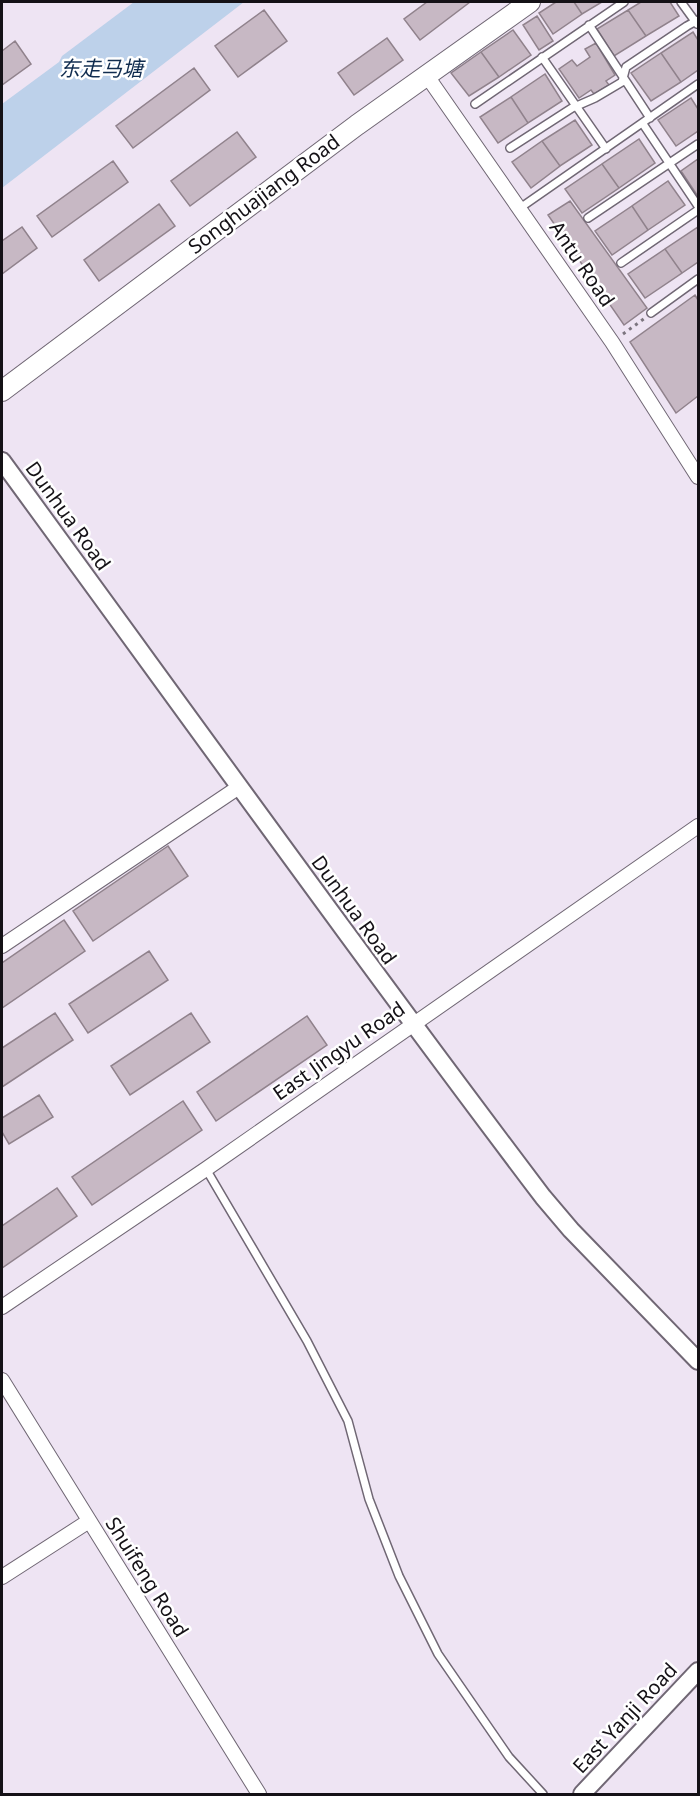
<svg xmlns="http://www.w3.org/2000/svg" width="700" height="1796" font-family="'Noto Sans','Noto Sans SC',sans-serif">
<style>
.water{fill:#bdd1ea}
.building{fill:#c7b8c4;stroke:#90828c;stroke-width:1.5}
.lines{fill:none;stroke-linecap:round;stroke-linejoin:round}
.service-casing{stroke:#706774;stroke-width:10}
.minor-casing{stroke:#706774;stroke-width:16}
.tertiary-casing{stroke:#706774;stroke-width:20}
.secondary-casing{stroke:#706774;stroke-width:22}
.path{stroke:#7c757f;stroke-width:3;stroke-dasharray:3 4.5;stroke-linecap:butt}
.service{stroke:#fff;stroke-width:7}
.minor{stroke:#fff;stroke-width:14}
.tertiary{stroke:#fff;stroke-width:16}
.secondary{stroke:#fff;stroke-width:20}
.labels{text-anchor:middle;stroke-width:5;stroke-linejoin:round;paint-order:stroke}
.street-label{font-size:20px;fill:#141116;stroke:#fff}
.water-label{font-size:21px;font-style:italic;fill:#102c4f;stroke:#fff}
</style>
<rect width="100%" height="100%" fill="#eee4f3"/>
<path class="water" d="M134,2H244L2,188V104L59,62L62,56Z"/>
<path class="building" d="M427,2H470L420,40L404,19Z
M556,2H574L582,14L553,34L539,13Z
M574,2H602L582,14Z
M641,2H670L679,16L646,36L628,10Z
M264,10L287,41L238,77L215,46Z
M628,10L646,36L614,56L597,29Z
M537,16L553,41L539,50L523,25Z
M513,30L531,55L499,77L481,52Z
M693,32L698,40V70L681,82L661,53Z
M387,38L403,60L354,95L338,73Z
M15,41L31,64L2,85V51Z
M596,43L615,75L606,81L609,85L594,94L591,90L579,98L559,69L572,60L577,66L590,57L585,49Z
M481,52L499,77L469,96L451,73Z
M661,53L681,82L651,101L631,73Z
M194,68L210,90L133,148L116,126Z
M545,74L562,101L528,123L511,97Z
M511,97L528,123L498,143L480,117Z
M691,98L698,109V131L676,146L658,120Z
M575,120L592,145L560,166L542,141Z
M237,132L256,157L190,206L171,181Z
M639,139L655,163L619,188L602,164Z
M542,141L560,166L531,188L512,162Z
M698,159V194L697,195L681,171Z
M113,161L128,182L52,237L37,216Z
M602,164L619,188L582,213L565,189Z
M668,181L685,205L648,230L632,206Z
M570,201L647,308L624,325L548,215Z
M159,204L175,226L99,281L84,260Z
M632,206L648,230L612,255L595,231Z
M22,227L37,248L2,274V241Z
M698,227V262L682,273L665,249Z
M665,249L682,273L645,298L628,274Z
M695,295L698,300V396L676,413L630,342Z
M168,846L188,876L93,941L73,911Z
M64,920L85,951L2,1008V963Z
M149,951L168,980L88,1033L69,1004Z
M55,1013L73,1040L2,1087V1048Z
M191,1013L210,1042L130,1095L111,1066Z
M307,1016L327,1045L216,1121L197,1092Z
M39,1095L53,1117L9,1144L2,1132V1118Z
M183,1101L202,1130L92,1205L72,1177Z
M57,1188L77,1216L2,1268V1226Z"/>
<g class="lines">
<g class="service-casing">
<path id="service" d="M681,2L697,24
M589,25L650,118
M542,57L606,149
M475,104L624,2
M643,124L698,206
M510,148L572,108L595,98L622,82L626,67L687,26L698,20
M520,208L698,84
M588,218L698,144
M621,263L698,210
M651,313L698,279
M206,1169L307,1341L348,1421L369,1499L399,1576L438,1654L509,1757L543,1794"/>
</g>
<g class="minor-casing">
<path id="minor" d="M427,76L612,342L698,477
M2,946L239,787
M2,1307L206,1169L698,826
M2,1380L259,1794
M2,1577L89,1521"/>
</g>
<g class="tertiary-casing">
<path id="tertiary" d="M2,461C182,707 359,954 543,1197L571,1230L698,1361
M582,1794L698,1671"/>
</g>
<g class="secondary-casing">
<path id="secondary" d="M2,391L357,125L530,2"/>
</g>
<path class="path" d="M623,334L645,318"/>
<use href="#service" class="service"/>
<use href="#minor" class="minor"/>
<use href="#tertiary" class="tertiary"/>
<use href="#secondary" class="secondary"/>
</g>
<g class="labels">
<g class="street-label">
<text transform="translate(264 194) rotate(-37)" y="7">Songhuajiang Road</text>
<text transform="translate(582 264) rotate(56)" y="7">Antu Road</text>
<text transform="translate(68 516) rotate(54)" y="7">Dunhua Road</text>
<text transform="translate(354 910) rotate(54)" y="7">Dunhua Road</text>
<text transform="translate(339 1051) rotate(-35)" y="7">East Jingyu Road</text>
<text transform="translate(147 1577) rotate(58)" y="7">Shuifeng Road</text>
<text transform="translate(625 1718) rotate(-47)" y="7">East Yanji Road</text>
</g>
<g class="water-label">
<text x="101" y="76">东走马塘</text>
</g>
</g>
<rect width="700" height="1796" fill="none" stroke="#141116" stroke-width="6"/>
</svg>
